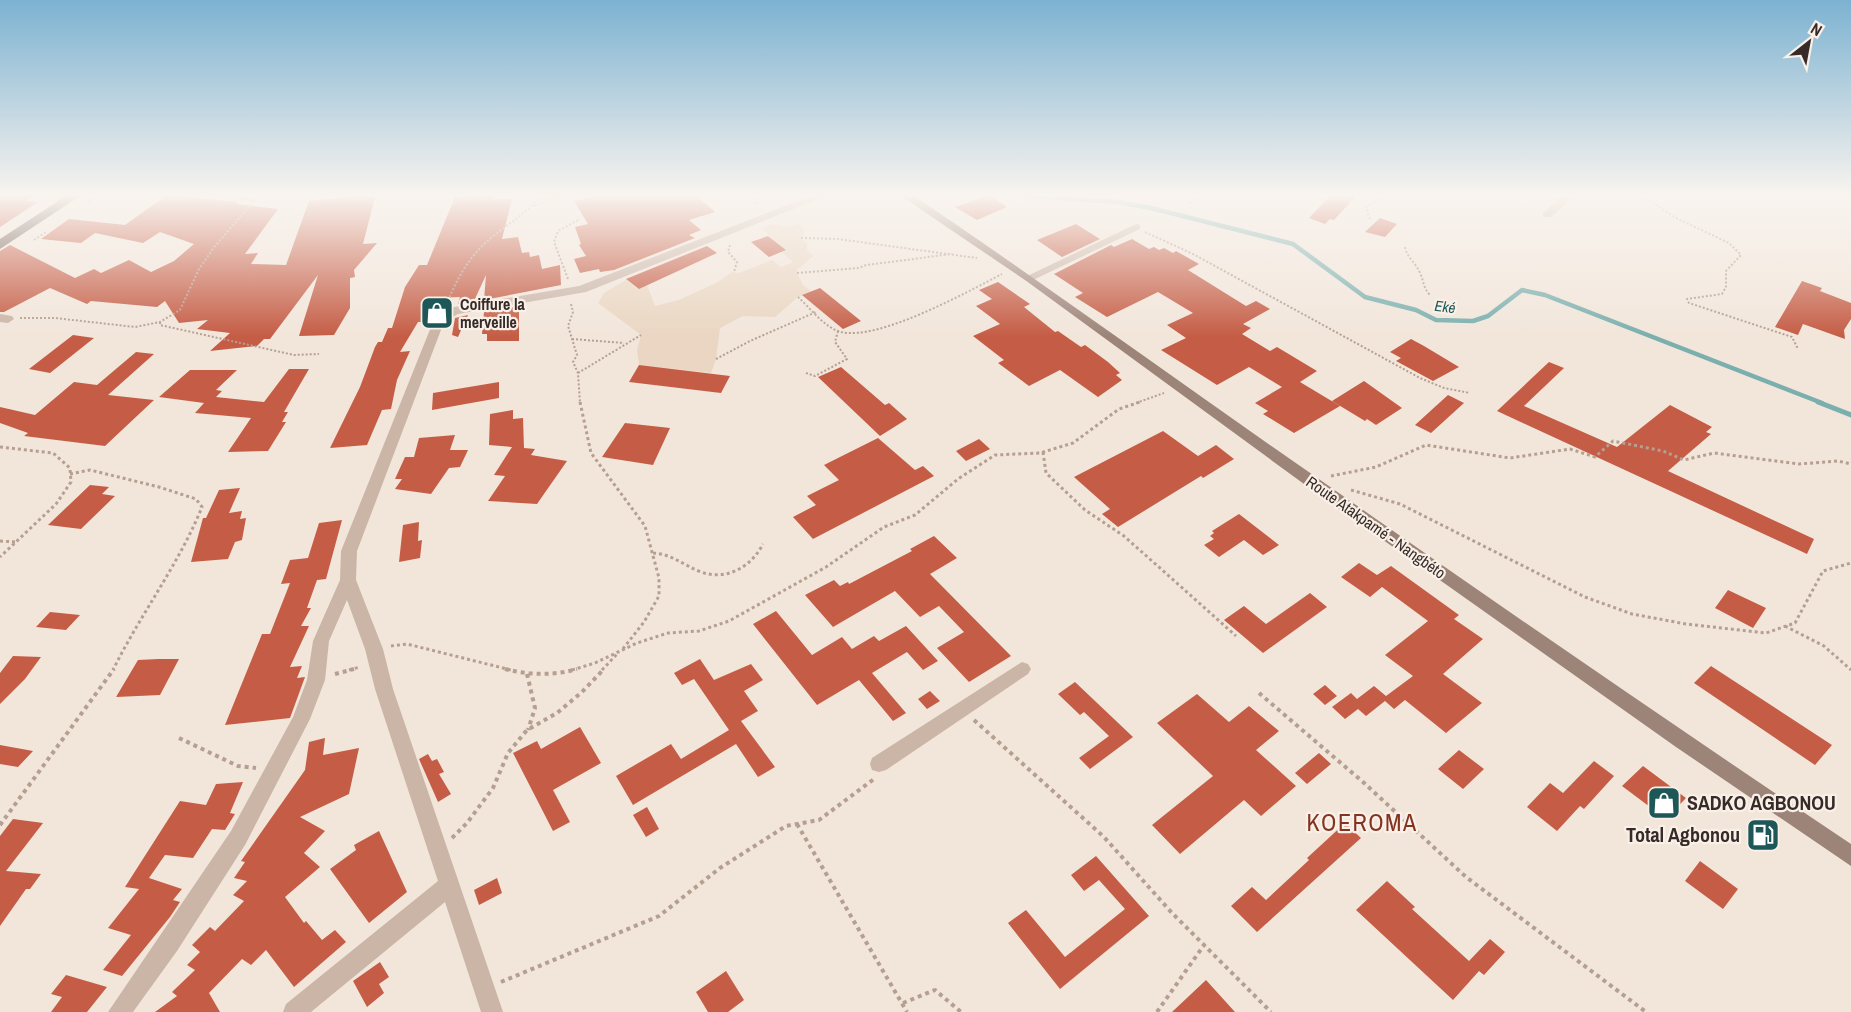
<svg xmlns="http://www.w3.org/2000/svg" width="1851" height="1012" font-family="'Archivo Narrow',sans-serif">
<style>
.plaza{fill:#ead6c2}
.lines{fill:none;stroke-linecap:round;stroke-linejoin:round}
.stream-far1{stroke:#7aafae;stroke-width:4.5}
.stream{stroke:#7aafae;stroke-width:5}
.building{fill:#c55d46}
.path-far2{stroke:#b59f91;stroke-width:2;stroke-dasharray:2 2;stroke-linecap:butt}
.path-far1{stroke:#b59f91;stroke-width:3;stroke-dasharray:3 3;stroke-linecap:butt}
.path{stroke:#b59f91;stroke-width:4;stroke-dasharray:4 4;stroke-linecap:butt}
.minor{fill:#cab5a7;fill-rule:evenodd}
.secondary{fill:#9d8479;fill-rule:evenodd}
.trunk{fill:#68534c;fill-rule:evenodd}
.labels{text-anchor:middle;stroke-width:4.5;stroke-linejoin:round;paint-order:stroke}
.far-water-label{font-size:15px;font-style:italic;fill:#1d5757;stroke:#f9f0e8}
.poi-label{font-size:16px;font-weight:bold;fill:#362b28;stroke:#f9f0e8;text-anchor:start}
.street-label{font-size:16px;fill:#362b28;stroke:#f9f0e8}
.near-poi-label{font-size:20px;font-weight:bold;fill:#362b28;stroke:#f9f0e8;text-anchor:start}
.near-quarter-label{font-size:24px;letter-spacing:1.5px;fill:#853321;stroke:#f9f0e8}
</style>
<rect width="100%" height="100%" fill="#f2e6db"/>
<path class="plaza" d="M773,224L786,227L800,224L805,232L801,239L807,243V250L813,256L797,270V273L803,285L811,291L798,297L775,317L743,316L720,328L716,359L711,373L639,365L637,350L641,335L598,303L604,293L626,280L638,289L647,285L655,306L679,300L718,282L732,272L739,273L772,260L781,267L793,262L782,252L786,250L761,228Z"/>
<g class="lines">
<path class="stream-far1" d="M1030,194L1029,196L1117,202L1151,208L1293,244L1365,297L1416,310L1436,320L1473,321L1488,316L1522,290L1545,295L1822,403"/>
<path class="stream" d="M1818,402L1851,415"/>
</g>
<path class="building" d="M0,194H36L26,201L38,202L0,227Z
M608,194H695L715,212L689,220L701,230L689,235L695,238L614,270L600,272L599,269L580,273L574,259L586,256L579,245L581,244L575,227L588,224L574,201Z
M1332,194H1358L1334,220L1330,219L1325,224L1309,218Z
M167,195L238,202L236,204L278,209L245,254L258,253L251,264L286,265L309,201L368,195L367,198L375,197L363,244L377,243L354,270L355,277L350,278V308L334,335L299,336L318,275L270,339H264L257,346L210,351L230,333L197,329L208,320L179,323L165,301L157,307L91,301L87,304L50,288L4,312H0V251L10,245L75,278L94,269L101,273L129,260L151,272L174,261L194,244L160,232L143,243L95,233L81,243L41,239L69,219L125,225Z
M495,195L493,199H512L502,239L518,237L522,253L529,252L530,257L539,255L542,269L560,265L561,285L484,300L486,275L474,301L458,304L460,297L430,298L423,322H418L400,352L410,351L397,380L391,409L382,410L367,445L330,448L360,387L375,347L378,342H382L388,328H392L405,287L419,265H427L455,197Z
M989,195L1007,207L977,220L955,207Z
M1380,218L1397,224L1385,237L1365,232Z
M1076,224L1100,239L1062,257L1037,240Z
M768,236L786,250L769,257L751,242Z
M1132,239L1149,249L1154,247L1159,250L1164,248L1173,253L1176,251L1199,264L1188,270L1246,306L1256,301L1270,309L1243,324L1251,328L1242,334L1270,351L1277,347L1317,371L1300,382L1340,406L1294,433L1263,414L1268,411L1255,403L1282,387L1249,367L1217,385L1161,350L1186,338L1167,325L1193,313L1158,292L1107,317L1075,297L1083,293L1054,274L1111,245L1114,247Z
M707,246L717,253L639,289L626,279Z
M1802,281L1822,288L1820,291L1851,303V319L1844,330L1845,339L1803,324L1798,335L1775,327Z
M998,282L1030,304L1024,307L1055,332L1058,331L1081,347L1085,345L1108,362L1120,373L1116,375L1122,380L1098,397L1060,370L1029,386L998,363L1004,360L973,336L1000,324L976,306L992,299L979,290Z
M820,288L861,321L843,329L802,295Z
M519,306V341H487V334H482L484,312Z
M468,315L458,337L452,335L455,318Z
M73,335L94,338L50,373L29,369Z
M1411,339L1424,346L1459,367L1433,381L1396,361L1401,358L1390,352Z
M136,352L154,354L108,395L154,400L105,446L24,436L28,433L0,423V407L35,415L74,382L97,385Z
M1549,362L1564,368L1524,406L1617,447L1670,405L1712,427L1706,432L1711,434L1668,471L1814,539L1807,554L1497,411Z
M639,365L730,376L721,393L629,382Z
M841,367L885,405L889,403L907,419L880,436L818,377Z
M289,369H309L284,412H288L282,422H286L268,451L228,452L251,418L195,413L204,403L159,397L190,370H237L216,390L222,391L216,397L264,402Z
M1364,381L1402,408L1376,425L1367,419L1365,421L1332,401Z
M499,382V398L432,410L433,393Z
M1448,395L1464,403L1431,433L1415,425Z
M513,410V419L523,418L524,448L535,449L531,455L567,461L537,504L488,501L505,476L494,475L512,447L489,445L490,414Z
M625,423L670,428L653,465L602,457Z
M1163,431L1198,456L1216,445L1234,459L1203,478L1201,476L1118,527L1102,514L1110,509L1074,477Z
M455,435L450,450H468L460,467L449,468L431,494L395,489L402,479H395L405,457H414L419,438Z
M878,438L915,470L923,466L934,476L813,539L793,517L816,505L807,496L839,480L824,465Z
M979,439L990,449L966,461L956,451Z
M90,485L109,487L102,494L115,496L81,529L48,525Z
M240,488L229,513L242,511L240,519L246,518L242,540L235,542L228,559L191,562L203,518H206L219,490Z
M1239,514L1279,545L1263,555L1244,540L1219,557L1204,545L1214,539L1210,536L1214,533L1212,531Z
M342,520L326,579L317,580L307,608H311L301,626H309L290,667L302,666L297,678L305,677L290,718L225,725L262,634H270L290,583L281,584L290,560L308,558L319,523Z
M419,522L418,541L422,540L420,558L399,562L403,525Z
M934,536L957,558L930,574L1011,656L969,682L937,648L964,632L939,606L920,617L895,591L833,627L805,595L834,580L840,586L848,582L849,584L912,551L910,549Z
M1359,563L1377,575L1391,566L1459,615L1454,619L1483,639L1443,674L1482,703L1446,733L1405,700L1394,709L1385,701L1366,716L1358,709L1345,719L1332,707L1351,693L1357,699L1374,686L1386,696L1413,676L1385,655L1428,621L1382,587L1370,597L1341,577Z
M1728,590L1766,608L1753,628L1715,608Z
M1310,593L1327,607L1263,653L1224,620L1244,606L1266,624Z
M776,611L812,655L842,637L852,649L874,636L879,641L906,626L938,661L923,670L907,652L872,673L906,713L893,721L859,680L817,705L753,624Z
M50,612L80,615L66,630L36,627Z
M13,656L41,657L25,679L0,704V673Z
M158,659H179L160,695L116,697L138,660Z
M700,659L714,680L751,664L763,680L744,691L758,711L741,721L775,767L758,777L736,744L633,805L616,776L671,744L681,759L729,730L694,679L682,685L674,673Z
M1711,666L1832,745L1815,765L1694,683Z
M1075,682L1133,737L1090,769L1079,758L1109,736L1084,712L1080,715L1058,694Z
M1325,685L1337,696L1325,705L1313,694Z
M930,691L940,701L927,709L918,699Z
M1197,694L1229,722L1249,706L1279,731L1256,750L1296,786L1261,816L1244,800L1180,854L1152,825L1213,776L1157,723Z
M580,727L601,763L553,790L570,822L553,831L513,753L537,741L541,749Z
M325,738L323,755L359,748L349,794L300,817L325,831L304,853L320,867L285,897L304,923L306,921L322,940L335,930L346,942L294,987L266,950L251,965L242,959L209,993L220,1012H155L177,996L172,992L195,970L187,965L200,952L192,945L210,927L215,931L244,901L233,895L247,881L234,878L245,862L241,861L305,770L309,742Z
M0,745L33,751L18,767L0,764Z
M1459,750L1484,769L1463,789L1438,769Z
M1319,753L1331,764L1307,784L1295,773Z
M428,754L432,761L437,759L444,772L439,774L451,794L438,802L419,759Z
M1594,761L1614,776L1584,809L1580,806L1557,831L1527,807L1550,783L1563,793Z
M1643,766L1686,798L1666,819L1622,786Z
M243,782L230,813L235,814L225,830L212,829L193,858L165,855L149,878L182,889L173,900L180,902L170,917L122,976L103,970L131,935L108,928L139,889L125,887L180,801L206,805L216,784Z
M647,807L659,829L646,837L633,815Z
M13,819L43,823L6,871L41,874L30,889H26L0,926V836Z
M1345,823L1361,838L1257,932L1231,906L1252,887L1266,900L1309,860L1307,858Z
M379,831L407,892L369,923L330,869L356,850L354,845Z
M1096,856L1149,916L1060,989L1008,923L1026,910L1065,957L1125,909L1099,880L1084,891L1071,875Z
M1700,861L1738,889L1723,909L1685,881Z
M497,878L502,893L479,905L474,890Z
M1387,881L1415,907L1412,909L1469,961L1490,939L1505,952L1484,975L1479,971L1453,1000L1356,910Z
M380,962L389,977L379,984L384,993L367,1007L353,981Z
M726,971L744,1000L728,1012H708L696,992Z
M66,975L107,987L87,1012H51L62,997L51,994Z
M1206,980L1235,1012H1172Z"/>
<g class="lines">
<path class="path-far2" d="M756,194L757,206
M1639,194L1676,218L1729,243L1741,255L1726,271V287L1722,294L1687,299L1689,303L1792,337L1798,349
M88,202L99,194
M1190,203L1200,194
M534,206L563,194
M1370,219L1366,207L1385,194
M1145,232L1193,254L1420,378L1444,388L1470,393
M801,238L838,239L977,258
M34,240L46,232
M730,245L728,252L737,262L734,272
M1405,247C1407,258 1416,263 1420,273C1424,281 1423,288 1430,295
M797,273L859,268L866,265L952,254
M568,279L554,242L558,231L580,219
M798,297C810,308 825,328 841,332C879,341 967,292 1002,274
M448,301C458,276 471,254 492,237C509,223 528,213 541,194
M571,304L573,312L568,326L577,355L573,362L578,373L580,403
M20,318H55L135,327L160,322L180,310L199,269L215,246L254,201L227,194
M160,322V325L294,355L319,354
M572,339L624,343
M716,359L750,341L816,312
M578,373L641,335
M806,373L815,376L847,359L835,342L838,331
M1136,403L1164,393"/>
<path class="path-far1" d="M580,402L591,453L645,526L659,578V596L644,622L622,650
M0,447L53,453L70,468L71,482L56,504L0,557
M1043,452L1046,473L1085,510L1124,536L1236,636
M70,474L90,470L159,487L196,499L202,507C179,564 140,615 113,670
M1331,476L1376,467L1426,445L1510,458L1570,449L1595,457L1613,441L1663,451L1684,460L1714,453L1799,464L1838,461L1851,464
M1351,490L1400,504L1585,597L1632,614L1686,624L1766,633L1795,623L1823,571L1851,563
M0,541L16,542
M653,553C672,554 683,565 701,572C727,581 751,567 763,544
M1785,626L1824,646L1851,670
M391,646L407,644L511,670
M349,670L360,667
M572,670L595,663L637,643L668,633L699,631L729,621L826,567L884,527L915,515L958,479L995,455L1040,453L1073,443L1119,409L1140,402
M602,670L617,654"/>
<path class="path" d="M505,669C529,675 553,676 577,669
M335,674L354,669
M527,674L535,708L528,730
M1259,693L1363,782L1466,877L1646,1012
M974,720L1104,837L1172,913L1271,1012
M179,738L238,766L256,768
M797,824L907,1012
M0,825L114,669
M452,838L467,823L493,788L508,753L527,730L557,713L582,692L604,669
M501,982L659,916L720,868L786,826L819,820L874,779
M903,1003L935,990L961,1012
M1157,1012L1204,945"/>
<path class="minor" d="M816,194H831L586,292L458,314L444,322L357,551L356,580L383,649L393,689L503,1012H481L445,902L311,1012H283L286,1004L438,881L375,689L365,649L347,600L329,641L325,680L310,719L245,845L177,951L133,1012H108L231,831L293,717L307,680L313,641L340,580L341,551L435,317L454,307L579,286Z
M1565,194H1577L1551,217H1543V213Z
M1136,224L1140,225V229L1033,280H1025L1023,278Z
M0,314L12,316L14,319L8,323L0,322Z
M1022,662L1028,664L1031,669L1028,674L886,770L879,772L872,770L870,764L872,758Z"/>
<path class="secondary" d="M898,194H911C1048,286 1180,383 1316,477C1493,601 1671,724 1851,844V866L1676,747L1304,484L1025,280Z"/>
<path class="trunk" d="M69,194H83L0,249V239Z"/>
</g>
<linearGradient id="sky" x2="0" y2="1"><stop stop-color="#7cb2d1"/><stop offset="0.58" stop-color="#f9f4ef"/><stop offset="1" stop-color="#f9f4ef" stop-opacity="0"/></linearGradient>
<rect width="1851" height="336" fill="url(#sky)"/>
<defs>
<g id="shop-square" transform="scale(1.725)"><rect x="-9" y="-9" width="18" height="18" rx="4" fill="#1d5757" stroke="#f9f0e8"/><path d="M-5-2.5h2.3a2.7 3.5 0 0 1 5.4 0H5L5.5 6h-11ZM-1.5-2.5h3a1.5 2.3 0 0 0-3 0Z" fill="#fff"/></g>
<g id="fuel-square" transform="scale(1.725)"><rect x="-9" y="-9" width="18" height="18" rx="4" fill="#1d5757" stroke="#f9f0e8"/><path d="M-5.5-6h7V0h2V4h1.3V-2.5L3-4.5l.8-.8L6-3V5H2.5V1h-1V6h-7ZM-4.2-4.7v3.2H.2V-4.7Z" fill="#fff"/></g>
</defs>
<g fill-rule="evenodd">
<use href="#shop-square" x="437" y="313"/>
<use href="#shop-square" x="1664" y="803"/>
<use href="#fuel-square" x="1763" y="835"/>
</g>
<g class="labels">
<g class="far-water-label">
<text transform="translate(1445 307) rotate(7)" y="5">Eké</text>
</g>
<g class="poi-label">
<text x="460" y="310">Coiffure la<tspan x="460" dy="18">merveille</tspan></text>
</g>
<g class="street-label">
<text transform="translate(1376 527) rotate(35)" y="6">Route Atakpamé - Nangbéto</text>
</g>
<g class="near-poi-label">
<text x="1687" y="810">SADKO AGBONOU</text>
<text x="1740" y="842" text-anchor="end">Total Agbonou</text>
</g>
<g class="near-quarter-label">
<text x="1362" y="831">KOEROMA</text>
</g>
</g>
<g transform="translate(1809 42) rotate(31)" stroke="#f9f0e8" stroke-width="4.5" paint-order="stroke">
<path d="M0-4.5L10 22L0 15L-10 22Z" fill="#362b28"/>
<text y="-9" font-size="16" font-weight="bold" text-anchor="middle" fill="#362b28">N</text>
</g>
</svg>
